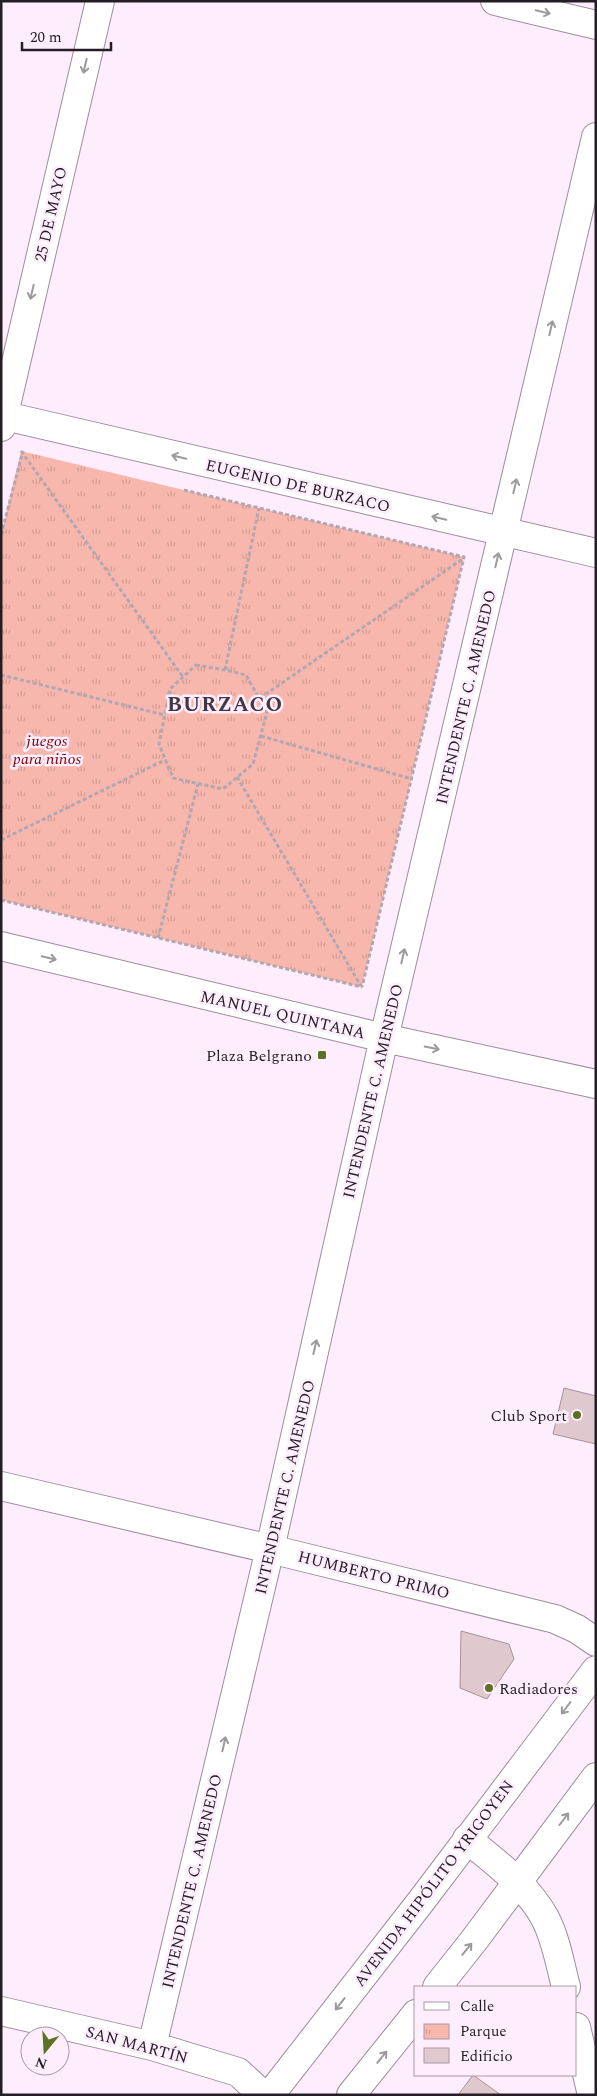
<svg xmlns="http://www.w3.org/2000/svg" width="597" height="2096" font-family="Spectral,serif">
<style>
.park{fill:url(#park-tufts)}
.building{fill:#e0c8cf;stroke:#a89198}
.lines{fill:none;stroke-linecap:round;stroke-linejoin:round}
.minor-casing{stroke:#9d8d9c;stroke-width:30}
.major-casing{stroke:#9d8d9c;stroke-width:30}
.path{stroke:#b3a6b3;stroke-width:3;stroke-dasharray:4 2.5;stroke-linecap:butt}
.minor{stroke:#fff;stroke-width:28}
.major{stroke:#fff;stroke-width:28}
.oneway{stroke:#9c9a9c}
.poi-dot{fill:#5c7122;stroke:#feedfd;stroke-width:2}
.labels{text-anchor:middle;stroke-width:5;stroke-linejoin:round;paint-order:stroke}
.street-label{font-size:16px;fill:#241e24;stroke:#feedfd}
.park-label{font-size:16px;font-style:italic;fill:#7f0000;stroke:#feedfd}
.poi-label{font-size:16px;fill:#241e24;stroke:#feedfd;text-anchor:end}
.district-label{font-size:21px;font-weight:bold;letter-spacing:1px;fill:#443744;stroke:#feedfd}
</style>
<defs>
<pattern id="park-tufts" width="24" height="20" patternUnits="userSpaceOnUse" patternTransform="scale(1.25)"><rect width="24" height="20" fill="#f8b7ac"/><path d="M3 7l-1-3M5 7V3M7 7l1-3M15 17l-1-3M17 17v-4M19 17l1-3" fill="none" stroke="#d49d94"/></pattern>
</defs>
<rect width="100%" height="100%" fill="#feedfd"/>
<path class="park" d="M21,451L464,557L362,987L1,900V535Z"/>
<path class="building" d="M564,1388L596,1396V1444L553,1434Z
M461,1631L509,1644L514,1659L487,1699L460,1688Z
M473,2075L501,2095H458Z"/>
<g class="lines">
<g class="minor-casing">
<path id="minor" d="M495,1L596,25
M1,415L596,553
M1,427L100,1
M1,946L384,1038L596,1084
M1,1486L270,1549L555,1619L577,1629L596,1642
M467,1839C495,1862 527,1885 545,1918C556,1939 560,1964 566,1987
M1,2011L152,2046L238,2072L263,2095
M576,2027L592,2095
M152,2046L270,1549L384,1038L596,137"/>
</g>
<g class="major-casing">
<path id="major" d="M437,1987L475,1939L596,1777
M270,2095L422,1900L596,1670
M351,2095L416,2014"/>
</g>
<path class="path" d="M21,451L183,677
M184,490L464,557L362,987
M1,535L23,451
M196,665L225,670L246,675L267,712L253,764L223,789L173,778L159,744L170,689Z
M225,670L259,508
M1,675L165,715
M260,698L464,558
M261,736L412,779
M237,777L361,986
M1,840L165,760
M1,900L362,987
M158,938L198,784"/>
<use href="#minor" class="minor"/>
<use href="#major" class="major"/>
</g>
<defs><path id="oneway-shaft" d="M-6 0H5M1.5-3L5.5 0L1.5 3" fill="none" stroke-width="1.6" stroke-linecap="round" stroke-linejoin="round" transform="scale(1.25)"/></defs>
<g class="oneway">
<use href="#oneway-shaft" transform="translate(543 12) rotate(13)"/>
<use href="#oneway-shaft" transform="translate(85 66) rotate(103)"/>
<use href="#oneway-shaft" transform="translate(32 292) rotate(103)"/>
<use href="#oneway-shaft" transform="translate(551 328) rotate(-77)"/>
<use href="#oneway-shaft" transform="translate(179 457) rotate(-167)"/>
<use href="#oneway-shaft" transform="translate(515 486) rotate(-77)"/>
<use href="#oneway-shaft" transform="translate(439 518) rotate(-167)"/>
<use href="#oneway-shaft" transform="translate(497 560) rotate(-77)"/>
<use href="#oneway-shaft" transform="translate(403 956) rotate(-77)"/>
<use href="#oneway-shaft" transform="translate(49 958) rotate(13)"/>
<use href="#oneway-shaft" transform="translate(432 1048) rotate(12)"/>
<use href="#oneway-shaft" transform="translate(315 1347) rotate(-77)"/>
<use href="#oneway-shaft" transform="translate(566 1708) rotate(127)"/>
<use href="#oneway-shaft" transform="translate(224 1744) rotate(-77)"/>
<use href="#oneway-shaft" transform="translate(564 1819) rotate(-53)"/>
<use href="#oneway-shaft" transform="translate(467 1949) rotate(-51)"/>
<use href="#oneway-shaft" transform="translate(340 2004) rotate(128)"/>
<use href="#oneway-shaft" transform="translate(382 2057) rotate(-51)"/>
</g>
<g class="poi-dot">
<rect x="317" y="1050" width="10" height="10" rx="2.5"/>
<circle cx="577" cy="1415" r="5"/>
<circle cx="489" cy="1688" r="5"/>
</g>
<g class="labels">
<g class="street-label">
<text transform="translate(50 214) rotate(-77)" y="6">25 DE MAYO</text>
<text transform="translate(298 485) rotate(13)" y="6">EUGENIO DE BURZACO</text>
<text transform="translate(465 697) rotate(-77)" y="6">INTENDENTE C. AMENEDO</text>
<text transform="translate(283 1014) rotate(13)" y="6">MANUEL QUINTANA</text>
<text transform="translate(372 1091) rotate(-77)" y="6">INTENDENTE C. AMENEDO</text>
<text transform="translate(284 1487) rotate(-77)" y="6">INTENDENTE C. AMENEDO</text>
<text transform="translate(374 1574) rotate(14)" y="6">HUMBERTO PRIMO</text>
<text transform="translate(191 1881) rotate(-77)" y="6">INTENDENTE C. AMENEDO</text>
<text transform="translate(433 1883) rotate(-53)" y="6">AVENIDA HIPÓLITO YRIGOYEN</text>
<text transform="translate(137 2044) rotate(15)" y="6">SAN MARTÍN</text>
</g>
<g class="park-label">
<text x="47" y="746">juegos<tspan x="47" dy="18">para niños</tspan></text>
</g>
<g class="poi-label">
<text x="312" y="1061">Plaza Belgrano</text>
<text x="567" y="1421">Club Sport</text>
<text x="499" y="1694" text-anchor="start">Radiadores</text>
</g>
<g class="district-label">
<text x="225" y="711">BURZACO</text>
</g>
</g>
<rect width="597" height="2096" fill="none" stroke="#241e24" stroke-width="5"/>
<rect x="414" y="1986" width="162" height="90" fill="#feedfd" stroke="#a79aa6"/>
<rect x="424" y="2002" width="25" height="8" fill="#ffffff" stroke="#a79aa6"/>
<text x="460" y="2011" font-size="15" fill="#241e24">Calle</text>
<rect x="424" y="2024" width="25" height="15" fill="url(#park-tufts)" stroke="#a79aa6"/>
<text x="460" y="2036" font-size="15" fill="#241e24">Parque</text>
<rect x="424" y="2048" width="25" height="15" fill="#e0c8cf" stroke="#a79aa6"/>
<text x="460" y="2061" font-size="15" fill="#241e24">Edificio</text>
<g transform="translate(45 2051) rotate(198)"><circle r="24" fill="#feedfd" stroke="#a79aa6"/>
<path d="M0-4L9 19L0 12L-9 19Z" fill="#5c7122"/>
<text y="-8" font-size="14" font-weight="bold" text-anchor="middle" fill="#241e24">N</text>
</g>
<path d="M22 42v8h89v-8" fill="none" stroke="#241e24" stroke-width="2.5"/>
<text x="30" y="42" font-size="15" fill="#241e24" stroke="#feedfd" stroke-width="4" paint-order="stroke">20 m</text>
</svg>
